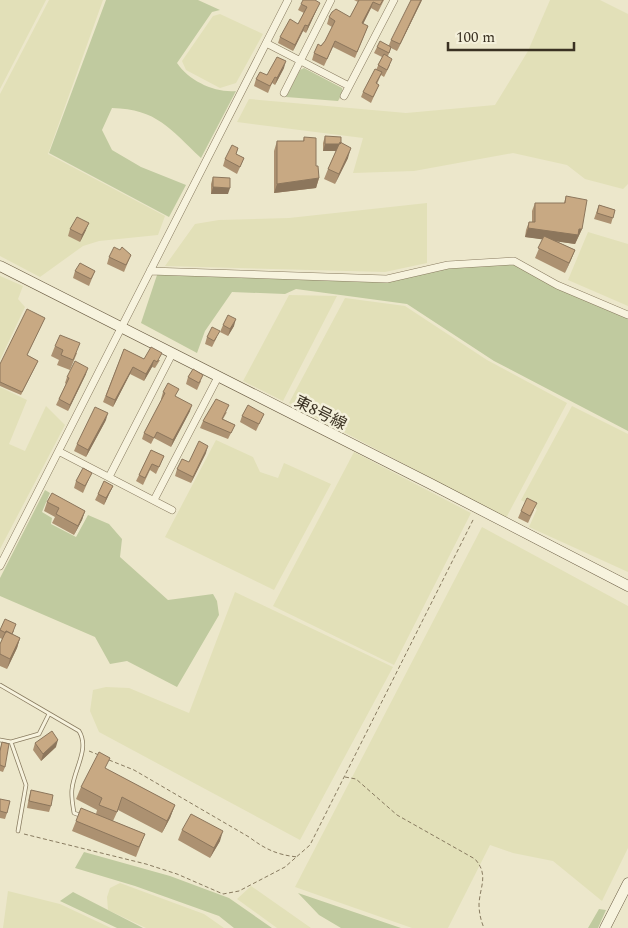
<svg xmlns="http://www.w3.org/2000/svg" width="628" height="928" font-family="Spectral,'Noto Sans JP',serif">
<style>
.farmland{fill:#e2e0b8}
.green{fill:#c0ca9f}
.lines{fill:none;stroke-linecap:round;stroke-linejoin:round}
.lane-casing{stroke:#887b60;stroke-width:4.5}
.street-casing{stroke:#887b60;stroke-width:8}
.secondary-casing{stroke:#6a5c43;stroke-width:11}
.path{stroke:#887b60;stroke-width:1;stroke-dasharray:4 2.5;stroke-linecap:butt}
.lane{stroke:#f7f3de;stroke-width:3}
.street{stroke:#f7f3de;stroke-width:7}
.secondary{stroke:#f7f3de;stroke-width:10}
.wall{fill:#ac9171}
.shaded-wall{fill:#8c765c}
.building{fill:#c8a983;stroke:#8c765c}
.labels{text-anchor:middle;stroke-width:5;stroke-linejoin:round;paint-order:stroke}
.street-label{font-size:16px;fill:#3a3122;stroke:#f4f0da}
</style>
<rect width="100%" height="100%" fill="#ece7cb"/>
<path class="farmland" d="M0,0H46L0,89Z
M49,0H103L48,154L165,216L158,235L99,241L83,246L40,277L0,256V94Z
M550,0H600L628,14V184L623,189L585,179L567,165L513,153L414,171L353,173L363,138L237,122L249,99L406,113L495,105L528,51Z
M220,14L263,34L236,83L220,88L186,70L182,61L213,16Z
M427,203V263L385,272L165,266L195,224L219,220L289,218Z
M588,232L628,244V306L568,280Z
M0,276L23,286L18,299L25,307L0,360Z
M289,295L337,296L283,401L243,381Z
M345,298L405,306L487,360L567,403L506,518L289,403Z
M0,387L27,400L9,444L25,451L46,406L65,425L0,549Z
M572,406L628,434V572L529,527L537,509L521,500Z
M216,440L253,457L260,472L278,478L284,463L331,484L274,590L165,537Z
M354,452L471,513L394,665L273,606Z
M482,527L628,606V848L602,901L553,861L513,853L490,845L448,928H412L295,887Z
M235,592L393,667L300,840L99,732L90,711L93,690L106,687L129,688L189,713Z
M120,883L204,914L224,928H146L108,910L107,897L110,888Z
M251,886L311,928H277L237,899Z
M8,891L60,904L111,928H3Z"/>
<path class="green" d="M106,0H198L220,10L212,12L177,63C189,81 215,93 236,91L201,158C170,129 157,109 112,108L102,130L112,150L141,167L186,185L169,217L49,153Z
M304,68L342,88L343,92L338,101L286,97L300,70Z
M514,261L557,285L628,315V431L494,361L407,304L296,289L285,294L232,292L205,331L197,353L141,323L158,272L387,279L448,265Z
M45,490L50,493L42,512L52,518L51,524L76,537L88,515L109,524L122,539L120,557L168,600L213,594L217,601L219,615L177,687L127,661L110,664L95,637L0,596V578Z
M84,852L170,876L229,898L272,928H234L219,916L135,886L75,868Z
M73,892L143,928H117L60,901Z
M298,893L401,928H341L319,915Z
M599,909L606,910L598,928H588Z"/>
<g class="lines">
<g class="lane-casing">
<path id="lane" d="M0,685L79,731C90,749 74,769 72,789C71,797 73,806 74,813L82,816
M0,740L11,742L39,734L49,714
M11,742L26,785L18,831"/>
</g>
<g class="street-casing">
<path id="street" d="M266,43L349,86
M284,93L331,0
M344,96L394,0
M150,271L387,279L448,265L514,261L557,285L628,315
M60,452L172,510
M109,477L172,354
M154,500L218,377
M0,566L288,0"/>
</g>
<g class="secondary-casing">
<path id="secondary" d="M0,266L431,484L628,586
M605,928L628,883"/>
</g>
<path class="path" d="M89,751L99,755
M109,760L134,770L249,837C265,849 277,855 298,857
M345,777L356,779L397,815L475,859C489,875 480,886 479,904C479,913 481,921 484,928
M24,834L146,864L177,874L223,894L239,891L285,867L310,845L474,518"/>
<use href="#lane" class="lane"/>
<use href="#street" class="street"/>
<use href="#secondary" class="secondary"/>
</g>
<path class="wall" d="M354,0H384L378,12L371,8L363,24L368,26L355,58L333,47L324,66L312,60L314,53L325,41L332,27L327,24L329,17H350L358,2Z
M422,0L397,51L391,48L388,56L390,65L384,77L381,75L377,84L379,85L371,103L361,97L363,92L376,70L382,57L374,53L377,47L389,45L391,40Z
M301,4L317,9L306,33L303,31L293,51L278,43L280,37L298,24L304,13L298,10Z
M284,68L275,85L272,83L268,93L254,86L256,79Z
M325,136L341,143L348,158L335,184L324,179L328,169L336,151H323V143Z
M304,137L316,166L319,178L316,188L274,193V151L277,141H303Z
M238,148L236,154L244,158L237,174L223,166L225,159Z
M213,177L228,194H211V184Z
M566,196L582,229L575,244L556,241L575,250L565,273L535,258L543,239L525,237L526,230L529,222H532V211L535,203H564Z
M599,205L615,210L611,224L594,219Z
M70,229L86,230L80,242L68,236Z
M131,255L124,272L107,264L109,257Z
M75,271H95L89,286L73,278Z
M45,318L27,355L38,361L21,395L0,386V364Z
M223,325L234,326L228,336L220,332Z
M207,337H217L212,347L205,344Z
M55,346L77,353L70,370L57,365L59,360L51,356Z
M124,349L144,359L160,360L155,368L152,367L144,381L130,374L113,407L103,402Z
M86,374L68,411L56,405L66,384L65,383L67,377Z
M188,377L201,381L197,390L186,384Z
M163,392L176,397L190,411L171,447L154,438L151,444L142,439L144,433L162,399H161Z
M227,412L223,419L235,425L228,439L200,428L203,421Z
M264,414L256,431L240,422L242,416Z
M106,420L86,457L74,451L77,444Z
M151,450L164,456L156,474L150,470L143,485L136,481L139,475Z
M206,453L191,483L175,476L177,469L189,462Z
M89,479L83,493L74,488L76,481Z
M113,486L104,505L95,500L98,494Z
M47,502L85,511L82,520L74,535L52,523L55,517L44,511Z
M534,510L528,523L518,518L521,511Z
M0,629L14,631L12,634L20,638L17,648L7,669L0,666V644L2,639L0,638Z
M2,742L5,767L3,772L0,771V749Z
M35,743L56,747L41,761L33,750Z
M106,769L175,805L170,818L162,833L118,810L113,821L145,834L136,857L72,831L76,821L96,814L97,810L76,799L81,787Z
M31,790L51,806L49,812L27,808L29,797Z
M0,799L7,813L5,819L0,818Z
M182,830L220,841L210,858L178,840Z"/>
<path class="shaded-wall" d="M421,0H422L397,51L400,44Z
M373,2L371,8L360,30L362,23Z
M320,3L317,9L306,33L308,26Z
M305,25L303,31L293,51L295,45Z
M286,61L284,68L275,85L277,78Z
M325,144H340L338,151H323Z
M351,148L348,158L335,184L339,174Z
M319,178L316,188L274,193L277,184Z
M213,187L230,188L228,194H211Z
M89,223L86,230L80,242L82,235Z
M528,228L579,229H582L575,244L525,237Z
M575,250L571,260L565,273L569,263Z
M236,319L234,326L228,336L230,329Z
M154,360L152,367L144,381L146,374Z
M133,367L130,374L113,407L115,400Z
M88,368L86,374L68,411L70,405Z
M192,405L190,411L171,447L173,440Z
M108,413L106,420L86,457L88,450Z
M208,446L206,453L191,483L193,477Z
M113,486L110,492L104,505L106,498Z
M85,511L82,520L74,535L78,526Z
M20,638L17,648L7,669L10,659Z
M58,740L56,747L41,761L43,754Z
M175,805L170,818L162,833L167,821Z
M223,831L220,841L210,858L214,848Z"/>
<path class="building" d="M303,0H315L320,3L308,26L305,25L295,45L280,37L290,19L298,24L307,7L301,4Z
M359,0H383L380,5L373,2L362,23L368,26L357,52L335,41L327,59L314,53L318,44L321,46L325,41L335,21L329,17L332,12L336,9L350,17Z
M411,0H421L400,44L391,40Z
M380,41L391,47L389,53L377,47Z
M384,54L392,59L387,70L378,65Z
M277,57L286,61L277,78L275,77L270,86L256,79L260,72L267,75Z
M375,69L382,72L376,83L379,85L373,97L363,92Z
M325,136L341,137V143L340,144H325Z
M304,137L316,138V166H318L319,178L277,184V141H304Z
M340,142L351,148L339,174L328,169Z
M232,145L238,148L236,154L244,158L240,167L225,159Z
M213,177L230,178V188L213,187Z
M566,196L587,200L582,229H579L578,235L528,228L529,222H535V203H565Z
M599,205L615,210L613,218L597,213Z
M77,217L89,223L82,235L70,229Z
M544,236L575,250L569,263L538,248Z
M114,247L120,250L122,247L131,255L126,265L109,257Z
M80,263L95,271L91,279L75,271Z
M27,309L45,318L27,355L38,361L22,392L0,382V364Z
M228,315L236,319L230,329L223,325Z
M212,327L220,331L214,341L207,337Z
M60,335L80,343L73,360L61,355L63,350L55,346Z
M151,347L162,353L157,362L154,360L146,374L133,367L115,400L106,396L124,349L144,359Z
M75,361L88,368L70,405L59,399L69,378L67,377Z
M193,369L203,375L199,383L188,377Z
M168,383L179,389L175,396L192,405L173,440L157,432L154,438L144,433L165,393L163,392Z
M216,399L229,405L222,419L235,425L231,433L203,421Z
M248,405L264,414L259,424L242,416Z
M95,407L108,413L88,450L77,444Z
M199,441L208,446L193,477L177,469L182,459L189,462Z
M151,450L164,456L159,467L152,464L145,478L139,475Z
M83,468L92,473L85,486L76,481Z
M104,481L113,486L106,498L98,494Z
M52,493L85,511L78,526L56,514L59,508L47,502Z
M527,498L537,503L530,516L521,511Z
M5,619L16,624L12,634L6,631V633L0,630Z
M6,631L20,638L10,659L0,654V644Z
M52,731L58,740L43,754L35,743Z
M2,742L9,744L5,767L0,765V751Z
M99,752L110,758L105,768L175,805L167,821L122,797L117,812L99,805L102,798L81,787Z
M31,790L53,795L51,806L29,801Z
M0,799L10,801L7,813L0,811Z
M81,808L145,834L139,847L76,821Z
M191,814L223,831L214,848L182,830Z"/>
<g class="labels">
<g class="street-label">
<text transform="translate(321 412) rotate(27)" y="6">東8号線</text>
</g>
</g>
<path d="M448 42v8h126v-8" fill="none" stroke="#3a3122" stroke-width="2.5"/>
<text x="456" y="42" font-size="15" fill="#3a3122" stroke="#f4f0da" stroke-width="4" paint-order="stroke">100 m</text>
</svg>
